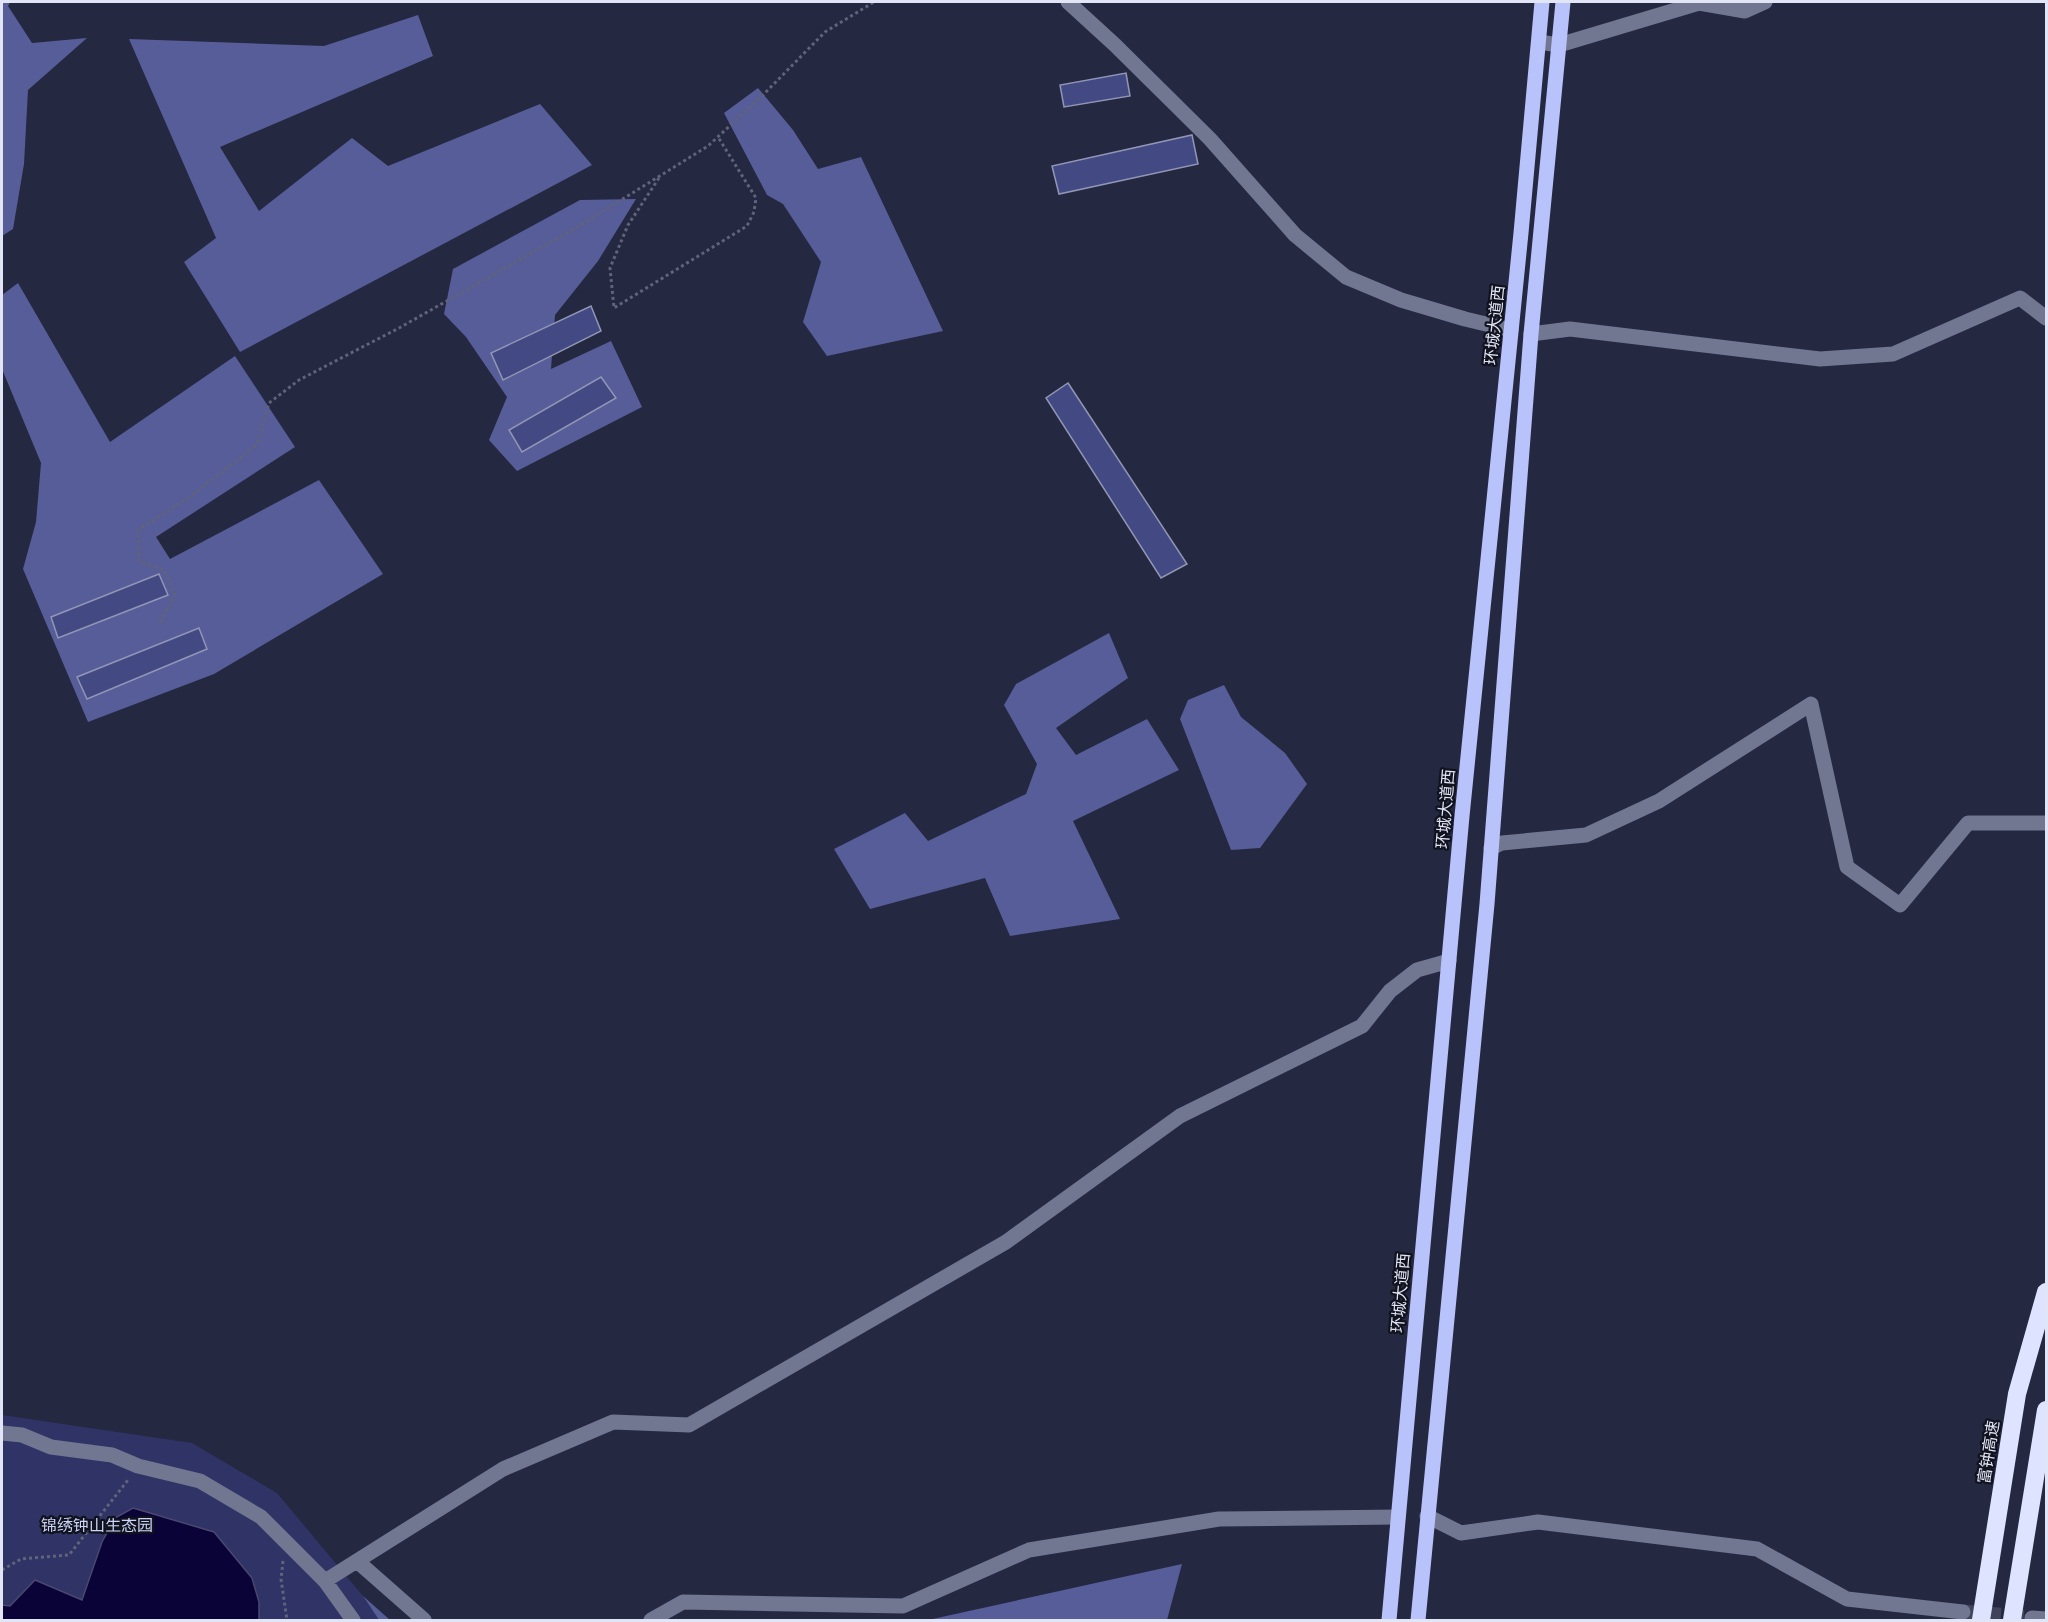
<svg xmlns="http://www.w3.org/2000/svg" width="2048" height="1622" font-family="'Fira Sans','Noto Sans SC',sans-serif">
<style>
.green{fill:#2f3365}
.forest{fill:#565d98}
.water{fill:#0a0337;stroke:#4b4770;stroke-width:1.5}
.building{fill:#434a83;stroke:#9196b5;stroke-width:1.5}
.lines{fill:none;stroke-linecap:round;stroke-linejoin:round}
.minor-tunnel{stroke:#40445b;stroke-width:15;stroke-dasharray:15 8;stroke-linecap:butt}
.path{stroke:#606379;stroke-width:3;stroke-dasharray:3 3;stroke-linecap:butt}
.minor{stroke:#717691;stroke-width:15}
.major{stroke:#b8c2fb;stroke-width:15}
.highway{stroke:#dee3ff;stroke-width:18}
.labels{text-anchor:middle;stroke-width:4.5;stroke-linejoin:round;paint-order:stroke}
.street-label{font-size:16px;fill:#e2e5f6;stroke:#10121d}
.park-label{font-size:16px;fill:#ced4f8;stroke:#10121d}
</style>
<rect width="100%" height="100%" fill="#242840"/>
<path class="green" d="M2,1415L192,1443L277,1493L363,1596L379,1620H2Z"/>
<path class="forest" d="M2,2H10L8,6L32,43L87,38L28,90L24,164L13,229L2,236Z
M418,15L433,56L220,147L259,211L352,138L388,166L540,104L592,165L240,352L184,262L216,238L129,39L324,46Z
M758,88L793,130L818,169L861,157L943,331L827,356L803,322L821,262L783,204L767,195L724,113Z
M636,199L598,261L555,315L551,369L611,341L642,407L517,471L489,440L507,397L466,337L444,314L453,269L580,200Z
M18,283L110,442L235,356L295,447L156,537L170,559L319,480L383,574L214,674L88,722L23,569L36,522L41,463L2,369V295Z
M1109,633L1128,678L1056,728L1076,755L1147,719L1179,770L1073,821L1120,919L1010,936L985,878L870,909L834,849L905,813L928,841L1026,794L1037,764L1004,705L1016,684Z
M1224,685L1241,717L1285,753L1307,784L1260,848L1231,850L1180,719L1188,700Z
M1182,1564L1167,1620H928Z
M363,1596L390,1620H379Z"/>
<path class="water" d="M133,1508L214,1532L252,1578L259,1602V1620H2V1605L10,1606L35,1580L82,1600L102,1542L115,1518Z"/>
<path class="building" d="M1126,73L1130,96L1064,107L1060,85Z
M1192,135L1198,164L1059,194L1052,166Z
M591,306L601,331L503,380L491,353Z
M601,377L616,398L522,452L509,430Z
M1068,383L1187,564L1161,578L1046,398Z
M159,574L168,595L58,638L51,617Z
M199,628L207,649L87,699L77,677Z"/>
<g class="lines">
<path class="minor-tunnel" d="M1963,1612L2032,1618"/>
<path class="path" d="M659,178L628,225L610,268L614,308L747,226L754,212L756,198L718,137
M160,622L175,595L164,570L139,561L138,530L191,496L257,445L269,403L299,380L399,328L576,228L708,146L763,95L825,32L874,2
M283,1561L281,1579L287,1620
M2,1570L21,1559L69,1555L128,1480"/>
<path class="minor" d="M1068,2L1115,45L1210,139L1295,235L1346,277L1401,300L1465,319L1511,330
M1539,42L1559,45L1699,3L1745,11L1765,2
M1531,334L1570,329L1820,359L1893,354L2020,298L2046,318
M1491,848L1502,843L1586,835L1659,801L1811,704L1847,867L1900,905L1968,823H2046
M2,1433L22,1435L51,1447L112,1455L138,1466L200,1481L261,1517L325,1581L503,1469L613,1422L689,1425L1006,1242L1180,1116L1362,1026L1390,991L1417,970L1449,961
M1427,1516L1461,1533L1538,1522L1757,1549L1847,1599L1963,1612
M357,1561L424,1620
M325,1581L353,1620
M2032,1618L2046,1619
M651,1620L683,1602L903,1606L1029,1550L1219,1519L1398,1517"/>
<path class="major" d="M1389,1620L1462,816L1521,233L1542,2
M1418,1620L1487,904L1531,334L1563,2"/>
<path class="highway" d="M1981,1620L2017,1394L2046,1292
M2012,1620L2046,1410"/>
</g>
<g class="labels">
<g class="street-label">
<text transform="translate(1494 325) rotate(-84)" y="6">环城大道西</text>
<text transform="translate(1445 809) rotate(-85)" y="6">环城大道西</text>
<text transform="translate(1400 1293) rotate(-85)" y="6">环城大道西</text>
<text transform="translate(1988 1452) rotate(-81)" y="6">富钟高速</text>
</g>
<g class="park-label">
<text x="97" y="1531">锦绣钟山生态园</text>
</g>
</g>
<rect width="2048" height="1622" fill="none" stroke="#e2e5f6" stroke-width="6"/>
</svg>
